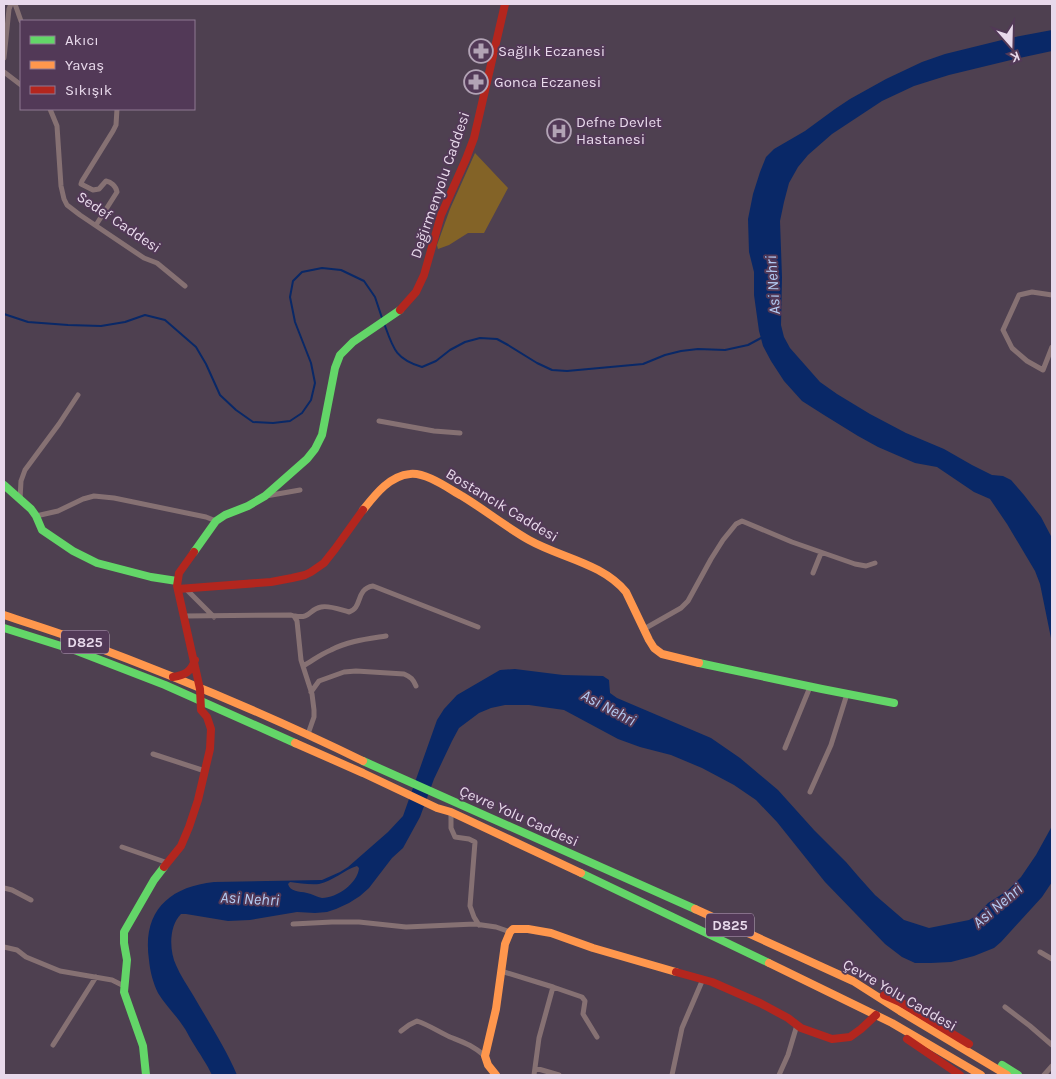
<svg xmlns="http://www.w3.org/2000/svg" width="1056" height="1079" font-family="Karla,sans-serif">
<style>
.green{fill:#836327}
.water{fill:#092867;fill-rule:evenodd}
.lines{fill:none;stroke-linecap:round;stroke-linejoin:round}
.stream{stroke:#092867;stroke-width:2}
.street{stroke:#867173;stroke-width:5}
.fast{stroke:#63d668;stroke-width:8}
.slow{stroke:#ff974d;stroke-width:8}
.jam{stroke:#b3261e;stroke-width:8}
.labels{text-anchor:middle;stroke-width:4;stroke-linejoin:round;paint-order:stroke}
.shield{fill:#523957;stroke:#bba9bf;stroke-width:1}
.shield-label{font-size:14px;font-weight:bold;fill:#e8d9eb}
.poi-label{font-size:15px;fill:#e8d9eb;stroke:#523957;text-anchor:start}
.street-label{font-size:15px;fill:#e8d9eb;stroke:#523957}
.water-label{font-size:16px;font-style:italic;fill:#b4ccf4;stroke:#523957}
</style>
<rect width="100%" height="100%" fill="#4e4050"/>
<path class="green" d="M475,153L508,188L484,233H468L449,245L438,249L437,245L450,209Z"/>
<path class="water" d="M1052,30V51L1015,59L949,75L914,86L882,101L832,134L808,155L798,167L789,183L784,202L780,221L782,277L781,325L784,337L790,348L820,382L837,394L870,414L906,433L944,449L972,465L992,475L1003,476L1011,480L1024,495L1041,517L1052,538V643L1040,584L1035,571L1007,524L990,499L974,492L937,467L915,463L878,447L858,436L824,415L802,401L784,381L771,361L763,346L759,331L754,295V272L749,252L748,219L753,194L760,172L766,157L774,149L805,131L835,109L850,99L886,79L922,62L945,54L1010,38Z
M515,669L563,675L603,676L609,680L610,693L617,698L711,738L740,758L778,790L814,830L846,862L858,876L875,895L904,920L929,928L969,920L976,916L988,903L1007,891L1021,877L1036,855L1052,826V882L1042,897L1001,942L994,948L974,956L951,962L931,963H915L902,957L885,944L825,882L777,822L756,800L734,785L702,768L671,755L640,747L618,739L564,710L529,705H505L491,708L479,713L459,728L452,741L434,779L420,817L403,848L392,858L369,888L360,896L349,903L336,909L327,912L315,913L297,912L250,920L228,921L186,914H181C169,926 169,950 176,965C180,975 187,985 193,995C208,1021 225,1047 237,1075H212C207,1064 199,1053 193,1043C189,1037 187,1031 183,1026C176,1015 165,1005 158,993C153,983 150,971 149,960C142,912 168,887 214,882L322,880L340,872L348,867L388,832L403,816L437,720L444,709L457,695L500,670ZM357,866L359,868C358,883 337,898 322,898C317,897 312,894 307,893C299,891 290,892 288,884L290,882C299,883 310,885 319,884C333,881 344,870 357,866Z"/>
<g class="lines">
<path class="stream" d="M4,314L28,322L68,325L101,326L125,322L145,315L165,320L196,347L206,364L220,395L236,410L253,422L273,423L290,421L302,413L311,400L315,383L311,363L295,322L290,297L293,281L302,272L322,268L341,270L364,281L375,297L382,318
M384,323C393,348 395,359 422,367L436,361L450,350L465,342L480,338L497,339L508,345L537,363L552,370L567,371L643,364L665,355L681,351L698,349L725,350L748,345L761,338"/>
<path class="street" d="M15,4L21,21
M4,58L9,9L11,4
M4,72L21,85
M50,109L57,126L61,186L64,199L67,205L80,215L144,258L157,263L185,286
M96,225L117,192C116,186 111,182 106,181L99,189L93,190L81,184L82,181L113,131L116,125L117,109
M1052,295L1032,292L1019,295L1003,330L1012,348L1027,361L1043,370L1052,347
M379,421L434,431L460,433
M266,496L300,490
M20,499L21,481L25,470L59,424L78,395
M36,516L58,511L83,499L94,496L114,498L206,517L216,521
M813,573L821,553
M186,589L214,617
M185,616L291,615L294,616L297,621L301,660L312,694L314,710V717L308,734
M295,616C311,619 309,609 321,607C329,605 341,610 349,612C363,608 355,589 373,586L478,627
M644,629L681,608L688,601L711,559L723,540L736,524L742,521L792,542L855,564L866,566L875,563
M303,666C312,661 321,654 331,650C348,641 367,639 386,636
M311,692L319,681L344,672L356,671L404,674C411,677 413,679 416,686
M785,748L810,687
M153,754L205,771
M810,792L831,745L847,694
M451,813V828L455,837L469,839L475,842L470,906L474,917L479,925
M122,847L168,863
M4,888L12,890L31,900
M293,924L332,922H359L406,927L475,924L496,927L510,932
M4,947L17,950L26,957L60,971L112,980L124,986
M1040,952L1052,959
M501,971L553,987
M1005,1007L1030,1026L1052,1045
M401,1031L409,1025L417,1021C429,1025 439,1032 450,1037C465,1043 472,1045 485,1056
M53,1045L96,977
M535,1068L559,1075
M534,1075L539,1038L553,987L582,997L585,1001L583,1014L597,1037
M672,1075L682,1028L703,979
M779,1075L788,1055L797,1025
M1044,1075L1052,1066"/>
<path class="fast" d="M4,485L31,509L36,516L42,530L73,551L97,563L151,577L177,581
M194,552L216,521L225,515L248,506L265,496L307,459L315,449L322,435L335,368L340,355L353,342L400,310
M4,628L77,651L165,685L295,743
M699,663L822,689L894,703
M363,761L695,909
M581,873L769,963
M1002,1065L1018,1075
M146,1075L143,1046L124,992L127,960L124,943V932L154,880L164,867"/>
<path class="slow" d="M363,510C375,495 389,476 410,474C426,472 449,489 462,496C485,510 506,527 529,540C561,558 602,563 626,592L649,640L654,648L662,654L699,663
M4,615C30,624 57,632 83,642C177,677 273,717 363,761
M295,743L363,773L437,808L451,812L581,873
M695,909L853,981L900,1011L1007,1075
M769,963L892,1023L981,1075
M496,1075L488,1065L485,1056L496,1009L505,944L510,932L513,929H528L551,933L593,948L676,972"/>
<path class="jam" d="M400,310L416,292L424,275L441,215L466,159L474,138L505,4
M178,589L271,582L292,578L305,575L311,572L324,563L335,549L363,510
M173,677C185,675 191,672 195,660
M164,867L181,846L189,827L198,800L210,749L211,729L207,717L201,710L200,689L177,586L179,573L194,552
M676,972L712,982L760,1003L788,1018L801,1028L832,1039L850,1037L861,1029L876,1015
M884,995L900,1002L969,1044
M907,1039L960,1075"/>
</g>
<defs>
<g id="pharmacy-ring" transform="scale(1.25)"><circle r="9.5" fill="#523957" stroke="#b2a3b5" stroke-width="1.5"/><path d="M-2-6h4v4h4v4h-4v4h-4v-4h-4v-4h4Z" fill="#b2a3b5"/></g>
<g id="hospital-ring" transform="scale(1.25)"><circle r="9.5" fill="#523957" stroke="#b2a3b5" stroke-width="1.5"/><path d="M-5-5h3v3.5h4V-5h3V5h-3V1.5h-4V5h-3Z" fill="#b2a3b5"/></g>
</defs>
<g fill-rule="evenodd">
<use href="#pharmacy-ring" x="481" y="51"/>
<use href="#pharmacy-ring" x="476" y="82"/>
<use href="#hospital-ring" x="559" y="131"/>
</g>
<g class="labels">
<g class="shield">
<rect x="61" y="630.5" width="48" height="23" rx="4"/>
<rect x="706" y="913.5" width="48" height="23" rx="4"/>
</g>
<g class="shield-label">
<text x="85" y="647">D825</text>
<text x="730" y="930">D825</text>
</g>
<g class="poi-label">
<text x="498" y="56">Sağlık Eczanesi</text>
<text x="494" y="87">Gonca Eczanesi</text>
<text x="576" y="127">Defne Devlet<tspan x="576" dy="17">Hastanesi</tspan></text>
</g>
<g class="street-label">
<text transform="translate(440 185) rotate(-71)" y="5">Değirmenyolu Caddesi</text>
<text transform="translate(119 222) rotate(34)" y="5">Sedef Caddesi</text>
<text transform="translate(502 505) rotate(31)" y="5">Bostancık Caddesi</text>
<text transform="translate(519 816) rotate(24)" y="5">Çevre Yolu Caddesi</text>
<text transform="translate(900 995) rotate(30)" y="5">Çevre Yolu Caddesi</text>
</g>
<g class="water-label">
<text transform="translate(772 285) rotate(-94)" y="6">Asi Nehri</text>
<text transform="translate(609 707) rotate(28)" y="6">Asi Nehri</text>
<text transform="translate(250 898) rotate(3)" y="6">Asi Nehri</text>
<text transform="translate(997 905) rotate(-40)" y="6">Asi Nehri</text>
</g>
</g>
<rect width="1056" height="1079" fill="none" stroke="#e8d9eb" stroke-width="10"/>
<rect x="20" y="20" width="175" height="90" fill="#523957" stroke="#8e7992"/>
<rect x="30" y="36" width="25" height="8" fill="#63d668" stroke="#8e7992"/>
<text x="65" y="45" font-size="15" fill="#e8d9eb">Akıcı</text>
<rect x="30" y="61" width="25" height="8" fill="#ff974d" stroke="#8e7992"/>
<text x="65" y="70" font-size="15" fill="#e8d9eb">Yavaş</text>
<rect x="30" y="86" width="25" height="8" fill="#b3261e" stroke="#8e7992"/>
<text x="65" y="95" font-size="15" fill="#e8d9eb">Sıkışık</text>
<g transform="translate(1011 45) rotate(160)" stroke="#523957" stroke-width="4" paint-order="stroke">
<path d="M0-4L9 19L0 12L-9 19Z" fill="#e8d9eb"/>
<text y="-8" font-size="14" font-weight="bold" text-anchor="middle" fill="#e8d9eb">K</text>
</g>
</svg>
